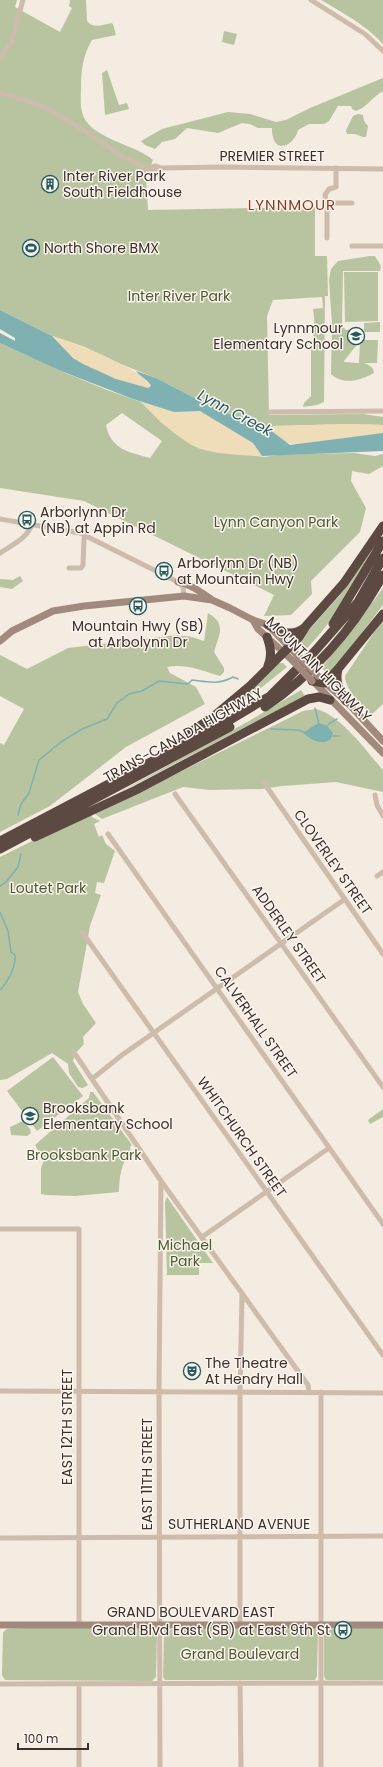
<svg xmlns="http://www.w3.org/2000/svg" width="383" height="1767" font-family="Poppins,sans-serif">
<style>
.green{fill:#b8c4a0;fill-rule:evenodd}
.sand{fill:#efdcb8}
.water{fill:#7fb0b2}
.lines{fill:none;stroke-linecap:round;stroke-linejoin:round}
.stream{stroke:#7fb0b2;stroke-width:1.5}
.minor{stroke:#cdbbac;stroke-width:5}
.secondary{stroke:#a18a7d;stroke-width:7}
.motorway{stroke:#5c4a42;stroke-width:9}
.secondary-bridge{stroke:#a18a7d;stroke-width:7}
.labels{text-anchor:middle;stroke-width:3;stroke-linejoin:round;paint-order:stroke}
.street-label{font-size:14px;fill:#3b302b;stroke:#fbf5ee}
.poi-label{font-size:14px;fill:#3b302b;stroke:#fbf5ee;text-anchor:start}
.park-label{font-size:14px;fill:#4a5a2e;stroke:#fbf5ee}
.neighbourhood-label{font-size:15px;letter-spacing:1px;fill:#8c3b22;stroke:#fbf5ee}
.water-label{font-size:15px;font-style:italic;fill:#1f5a5e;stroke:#fbf5ee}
</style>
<rect width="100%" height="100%" fill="#f4ebe1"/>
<path class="green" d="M0,0H17L15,7L60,32L72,8L69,6L70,0H86L87,21C93,29 102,25 111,23L113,24L116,35L92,40C83,55 81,70 81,87C81,95 80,104 82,112C88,139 136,144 153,160L146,176L148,210L315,207V256H327L328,296H325L324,402L317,405L303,407L304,403L311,396V347C315,334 315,321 313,309L323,308L322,297L273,300L267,316L269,415L363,414L383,417V425L349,424L274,426L269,429L216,409L156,378L118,363L85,347L52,336L0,310Z
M321,0H383V44C366,25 343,13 321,0Z
M224,31L237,34L234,45L222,42Z
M107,70L119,105L127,103L129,109L105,115L102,73Z
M383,78V92H381C372,98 367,107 356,111L352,109L351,106H338L329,121L324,124H309L298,130C295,144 277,154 273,137C272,134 272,131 272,128H258L250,124L242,123L218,133L187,128L175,139L162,142L155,149L145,145L141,141L162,129L228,112L250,114L276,122L286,120L310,108Z
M358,114L363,115L364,121L368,126L366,137H363L355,134H347L346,130L353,116Z
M370,256H375L381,266L380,271H343L342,326L346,330H358L363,337L361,340H378L377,363H364C369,365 373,366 374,373C361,380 344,386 331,374L332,324L329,280L331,269L338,261ZM360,341L359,363L344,362V361Z
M344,272H378V321L345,322Z
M380,322V332H364V323Z
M0,343L56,369L107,390L141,402L162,423L199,448L218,452L265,457L277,455L305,454L354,453L375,456L383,454V466L369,474L352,471L351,481L366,508L360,532L311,581L312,594L291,615L264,616L274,595L84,501L0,488ZM122,413L162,441L150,458C129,452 111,450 106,425Z
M371,552C351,587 333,624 303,652L301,650L300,640L340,595Z
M20,576L23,581L12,589L0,587V579L13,580Z
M383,588V605L336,667L327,673L321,668L348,635Z
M208,613C227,624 219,634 214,652L224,668V672L220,676C203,671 185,663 167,667L170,673L196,687L205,704L126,747L50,806L0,832V743L4,745L24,709L0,696V655L27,669L68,648L177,635L192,637L204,641Z
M383,619V704L371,715C361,703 346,692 345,676Z
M279,663H283L287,667L242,703L231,707Z
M301,690L305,696L109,798L249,721Z
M316,709C341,715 366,751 383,770V792L336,782L282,786L262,789L210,790L183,787L102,819L95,814L303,711Z
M81,811H90L92,817L100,821L94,824L99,837L102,835L106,844L115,851L104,883L97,882L95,893L101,895L90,926L78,992L83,1004L96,1023L83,1037L84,1044L75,1054L73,1061L88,1085L83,1088L78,1087L69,1073L68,1064L52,1053L7,1079L0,1080V857L32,841Z
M53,1057L83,1096L37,1131L7,1091Z
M90,1092H93L132,1145L130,1147L131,1152C121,1162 119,1179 119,1192L75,1196L46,1195L41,1194V1168L44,1160L35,1145L89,1098Z
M383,1109V1117L370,1124L368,1120Z
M23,1121L30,1129L31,1133L27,1136L11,1135L10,1127Z
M167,1197L213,1263H199V1275H167L165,1202Z
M363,1627H383V1680H326L324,1676V1630Z
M26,1628H154L157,1632L156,1677L152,1681L5,1680L2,1675L3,1632L7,1629Z
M193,1628H315L318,1632L317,1676L315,1680H165L163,1677L164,1630Z"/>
<path class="sand" d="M52,336C72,341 144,370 151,386L148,388C126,383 91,372 74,358C66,352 60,343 52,336Z
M141,402L174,412L194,410L208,414L253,443L262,456C241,455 208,455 190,444C171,433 156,416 141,402Z
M349,424L383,425V433L296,445L286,442L269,429L274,426Z"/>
<path class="water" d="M0,310L52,336L73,358L83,364L116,379L148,388L151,386C149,380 140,377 136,371L156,378L216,409L269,429L290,445L383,433V451L262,456L253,443L200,411L174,412L133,399L56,369L0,343V333L15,341V338L0,329Z
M318,723L326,725L333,733L331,739C320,746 312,740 303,733Z"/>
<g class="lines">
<path class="stream" d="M315,708L319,724
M326,727L330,723L337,719
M271,729L298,730L304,732
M333,736H339
M18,815L21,804L29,793L39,760L61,742L82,729L107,719L117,703L129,694L142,691L159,681L188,684L192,680C208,682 219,685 233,677L238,679
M0,886L6,882L18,867L21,854
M0,912L8,931L11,952L15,955C16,967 8,982 0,990"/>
<path class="minor" d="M311,0L365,34L383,51
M0,57L11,43L23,0
M0,93L23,99L51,110L99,140L121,156L150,170L161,168L222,167L383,169
M146,168L156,166L161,168
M327,203H352
M327,238V207L325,195L329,189L336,187V168
M352,246H383
M270,412L383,411
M0,519L80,533L178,582L183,587L184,596
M0,553C13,544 27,539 32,524
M69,568H81L83,565L84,539L85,536
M264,783L383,954
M175,794L383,1087
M375,795L377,805L383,816
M108,834L383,1224
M377,876L383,872
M82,932L383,1355
M73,1051L161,1181L308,1385L309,1392
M92,1079L122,1055L345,899
M0,1229H79V1625
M202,1237L329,1148
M0,1391L383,1393
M321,1392V1767
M0,1538L383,1536
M240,1625V1392L242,1295
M240,1683L241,1767
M0,1684L383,1683
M79,1684V1767
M160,1767L159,1386L161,1181"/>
<path class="secondary" d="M178,582C190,584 201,592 211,599
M253,620L258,629L293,661
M0,641L12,631L53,611L84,606L184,596L212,600L230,608L253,620L268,625L298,656
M322,680L346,701L383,741
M313,681L383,753
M0,1625H383"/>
<path class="motorway" d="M333,624L383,541
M268,625C281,631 291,638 304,628
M267,637C271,648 272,656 268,666
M338,669C335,682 339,690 346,701
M312,681L325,683L338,669L383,614
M265,707C315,673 353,629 383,575
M179,744L192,731L213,717L250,686L299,637L306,626L344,583L383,526
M35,837L136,790L308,699L319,697L330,700
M0,841L225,723L270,696L315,651L358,602L383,558
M0,849L230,727"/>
<path class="secondary-bridge" d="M298,656L318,676
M293,661L312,681"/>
</g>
<defs>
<g id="building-ring" transform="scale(0.9)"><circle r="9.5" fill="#fbf5ee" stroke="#1f5a5e" stroke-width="1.5"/><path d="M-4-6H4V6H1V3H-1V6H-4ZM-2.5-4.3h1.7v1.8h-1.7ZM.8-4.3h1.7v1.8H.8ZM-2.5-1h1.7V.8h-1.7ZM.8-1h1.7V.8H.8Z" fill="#1f5a5e"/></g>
<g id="stadium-ring" transform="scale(0.9)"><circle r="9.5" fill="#fbf5ee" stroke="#1f5a5e" stroke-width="1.5"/><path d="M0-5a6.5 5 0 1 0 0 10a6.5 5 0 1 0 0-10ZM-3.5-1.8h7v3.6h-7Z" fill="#1f5a5e"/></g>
<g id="school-ring" transform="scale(0.9)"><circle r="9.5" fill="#fbf5ee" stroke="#1f5a5e" stroke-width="1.5"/><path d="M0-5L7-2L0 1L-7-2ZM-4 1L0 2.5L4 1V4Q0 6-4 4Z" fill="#1f5a5e"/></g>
<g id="bus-ring" transform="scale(0.9)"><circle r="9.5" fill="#fbf5ee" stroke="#1f5a5e" stroke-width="1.5"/><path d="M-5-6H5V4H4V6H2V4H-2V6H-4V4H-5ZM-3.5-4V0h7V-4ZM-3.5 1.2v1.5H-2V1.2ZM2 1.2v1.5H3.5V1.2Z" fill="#1f5a5e"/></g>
<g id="theatre-ring" transform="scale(0.9)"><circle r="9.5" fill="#fbf5ee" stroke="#1f5a5e" stroke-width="1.5"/><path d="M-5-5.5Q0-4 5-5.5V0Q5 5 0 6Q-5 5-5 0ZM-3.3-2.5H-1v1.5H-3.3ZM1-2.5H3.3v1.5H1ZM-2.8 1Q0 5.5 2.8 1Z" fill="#1f5a5e"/></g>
</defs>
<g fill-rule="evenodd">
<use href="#building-ring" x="50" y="184"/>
<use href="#stadium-ring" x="31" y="248"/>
<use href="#school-ring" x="356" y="336"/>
<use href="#bus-ring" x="27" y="520"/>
<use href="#bus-ring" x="164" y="571"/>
<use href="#bus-ring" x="138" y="606"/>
<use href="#school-ring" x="30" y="1116"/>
<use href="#theatre-ring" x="192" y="1371"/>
<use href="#bus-ring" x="343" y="1630"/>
</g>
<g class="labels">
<g class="street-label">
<text x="272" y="161">PREMIER STREET</text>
<text transform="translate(319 669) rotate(45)" y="5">MOUNTAIN HIGHWAY</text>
<text transform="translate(183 735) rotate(-29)" y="5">TRANS-CANADA HIGHWAY</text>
<text transform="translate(333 862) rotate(55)" y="5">CLOVERLEY STREET</text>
<text transform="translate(289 934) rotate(55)" y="5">ADDERLEY STREET</text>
<text transform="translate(256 1022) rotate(55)" y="5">CALVERHALL STREET</text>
<text transform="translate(242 1137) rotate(55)" y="5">WHITCHURCH STREET</text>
<text transform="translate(67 1427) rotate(-90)" y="5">EAST 12TH STREET</text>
<text transform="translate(147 1474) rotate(-90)" y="5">EAST 11TH STREET</text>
<text x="239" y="1529">SUTHERLAND AVENUE</text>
<text x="191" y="1617">GRAND BOULEVARD EAST</text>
</g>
<g class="poi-label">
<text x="63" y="181">Inter River Park<tspan x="63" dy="16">South Fieldhouse</tspan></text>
<text x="44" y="253">North Shore BMX</text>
<text x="343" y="333" text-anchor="end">Lynnmour<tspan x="343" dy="16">Elementary School</tspan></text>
<text x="40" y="517">Arborlynn Dr<tspan x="40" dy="16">(NB) at Appin Rd</tspan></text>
<text x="177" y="568">Arborlynn Dr (NB)<tspan x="177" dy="16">at Mountain Hwy</tspan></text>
<text x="138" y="631" text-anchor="middle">Mountain Hwy (SB)<tspan x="138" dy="16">at Arbolynn Dr</tspan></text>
<text x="43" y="1113">Brooksbank<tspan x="43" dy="16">Elementary School</tspan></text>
<text x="205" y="1368">The Theatre<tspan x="205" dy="16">At Hendry Hall</tspan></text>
<text x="330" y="1635" text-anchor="end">Grand Blvd East (SB) at East 9th St</text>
</g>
<g class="park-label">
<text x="179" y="301">Inter River Park</text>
<text x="276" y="527">Lynn Canyon Park</text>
<text x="48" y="893">Loutet Park</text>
<text x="84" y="1160">Brooksbank Park</text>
<text x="185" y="1250">Michael<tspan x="185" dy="16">Park</tspan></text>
<text x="240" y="1659">Grand Boulevard</text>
</g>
<g class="neighbourhood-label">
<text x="292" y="210">LYNNMOUR</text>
</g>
<g class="water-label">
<text transform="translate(235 413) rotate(28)" y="5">Lynn Creek</text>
</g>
</g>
<path d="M18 1743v6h70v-6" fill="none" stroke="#3b302b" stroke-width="2"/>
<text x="24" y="1743" font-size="12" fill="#3b302b" stroke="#fbf5ee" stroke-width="3" paint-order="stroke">100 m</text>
</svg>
